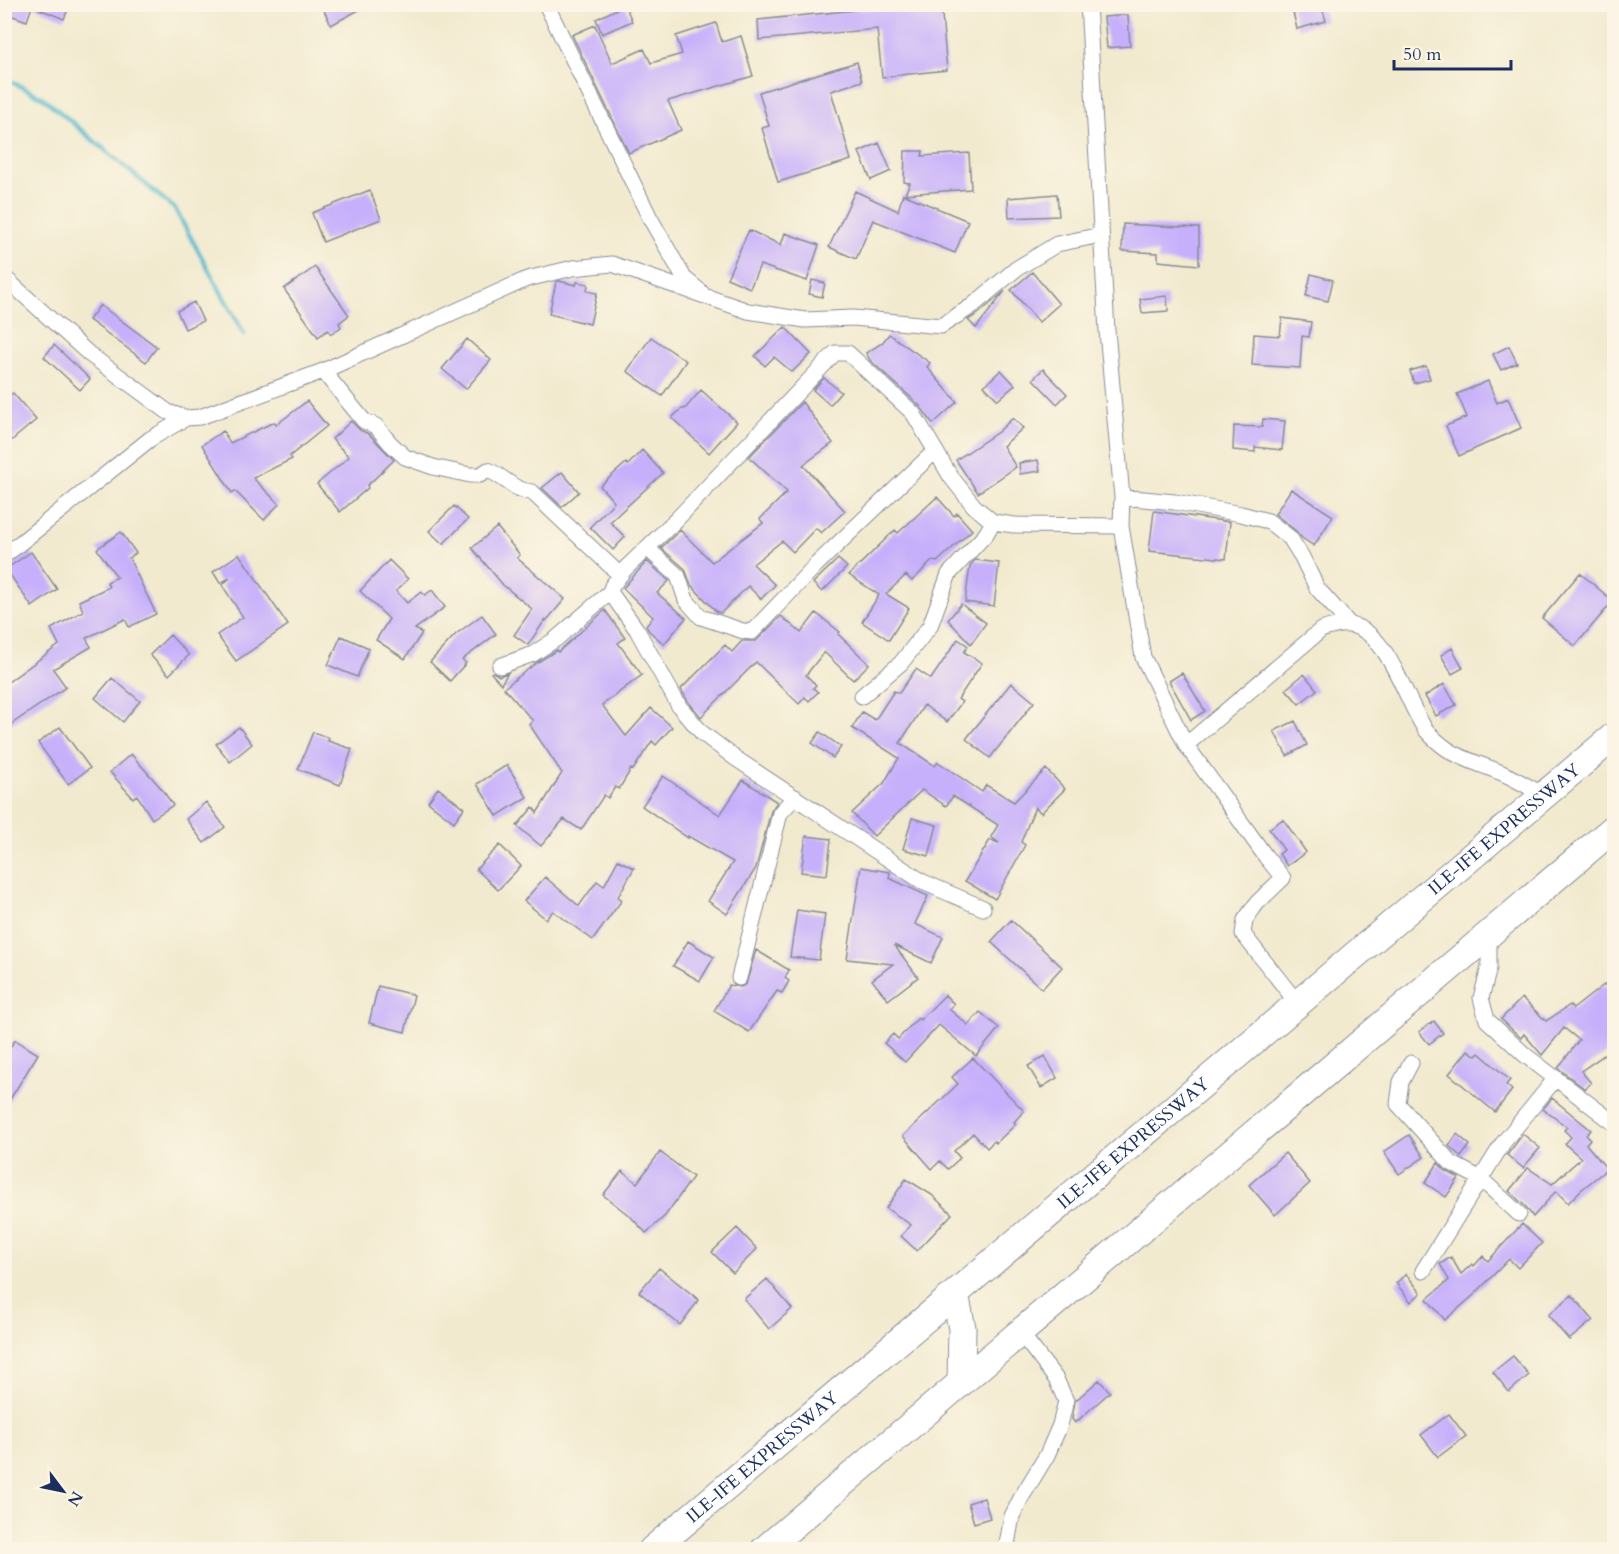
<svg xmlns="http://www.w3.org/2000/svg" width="1619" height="1554" font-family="Cardo,serif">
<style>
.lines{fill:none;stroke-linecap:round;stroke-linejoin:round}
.stream{stroke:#4db6ca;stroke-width:4.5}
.building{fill:#c7b0fb}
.street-casing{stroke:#868c96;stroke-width:17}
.highway-casing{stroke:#868c96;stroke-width:29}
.street{stroke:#fff;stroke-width:15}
.highway{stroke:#fff;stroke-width:27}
.labels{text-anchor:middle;stroke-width:5;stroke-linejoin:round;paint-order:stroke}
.street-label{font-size:18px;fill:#1b2f5e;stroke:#fcf5e5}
</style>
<rect width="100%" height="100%" fill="#fcf5e5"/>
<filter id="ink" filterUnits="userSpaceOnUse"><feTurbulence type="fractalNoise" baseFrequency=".0167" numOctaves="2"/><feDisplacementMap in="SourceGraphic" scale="12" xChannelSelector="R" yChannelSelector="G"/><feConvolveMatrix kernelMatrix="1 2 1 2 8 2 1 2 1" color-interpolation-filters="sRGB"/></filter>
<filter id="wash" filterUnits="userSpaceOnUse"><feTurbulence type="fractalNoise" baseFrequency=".008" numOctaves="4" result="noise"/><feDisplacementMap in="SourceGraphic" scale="24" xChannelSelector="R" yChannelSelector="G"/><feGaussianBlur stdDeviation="1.35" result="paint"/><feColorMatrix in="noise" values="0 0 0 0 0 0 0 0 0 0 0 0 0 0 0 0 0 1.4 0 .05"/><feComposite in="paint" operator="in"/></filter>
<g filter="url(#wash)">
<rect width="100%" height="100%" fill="#f2eacf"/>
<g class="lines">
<path class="stream" d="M4,78L42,97L175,209L244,334"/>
</g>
<g id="blocks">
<path class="building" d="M4,4H70L64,19L32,6L27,21L4,13Z
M321,4H370L331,25Z
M875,4H941L947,70L882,77L877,29L759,40L758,20L875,8Z
M1291,4H1321L1326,21L1297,29Z
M625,5L632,21L602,34L596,19Z
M1128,15L1130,46L1107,48L1104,17Z
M716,23L722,42L741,36L753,76L668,101L681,130L629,153L572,35L595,25L612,63L644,49L651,63L682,54L676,36Z
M857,62L862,81L831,91L851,160L778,182L762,128L769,126L759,92Z
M879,143L891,171L871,180L859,152Z
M905,151H923L922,156L969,153L971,189L905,194L910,183L904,182Z
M370,190L381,219L323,242L312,213Z
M855,191L898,211L903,194L968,221L955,253L873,220L856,259L829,247Z
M1057,194L1059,216L1009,218L1008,198Z
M1123,224L1199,228V265L1158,261V253L1122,251Z
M749,230L781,245L785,233L819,245L807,281L760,265L750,288L727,278Z
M315,267L349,315L339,323L341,327L331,334L328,330L318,337L284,289Z
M1032,272L1059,304L1039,322L1011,290Z
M1311,274L1333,280L1328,301L1306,296Z
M812,280L825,283L822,297L809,294Z
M559,281L576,285L577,282L588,284L587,291L597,293L590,324L549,314L556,282Z
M1005,291L976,328L968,320L978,314Z
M1167,296L1168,311L1142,313L1140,299Z
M194,302L203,321L185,329L177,311Z
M100,305L157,347L146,362L89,320Z
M1282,318L1311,322L1309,337L1302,336L1300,368L1252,365L1254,334L1280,336Z
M785,327L811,354L792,372L774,357L765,366L755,356Z
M889,334L930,363L927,367L957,402L933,424L920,406L870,360L866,353L882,343Z
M651,337L686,361L662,396L627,371Z
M467,339L491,360L466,389L442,369Z
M54,345L90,379L80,390L44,357Z
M1509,346L1517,363L1501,370L1493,354Z
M1426,366L1430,379L1414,383L1410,371Z
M1043,369L1067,394L1057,404L1033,379Z
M1001,370L1015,385L998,400L984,386Z
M824,378L841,392L830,405L813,390Z
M1488,381L1497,403L1508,398L1521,428L1459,456L1446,426L1467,417L1457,394Z
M701,390L737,422L709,453L672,418L681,409H685Z
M13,393L36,420L4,447V400Z
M307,401L327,426L290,456L292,459L253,478L279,504L264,520L235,491L232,493L202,445L223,431L230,443L274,422L276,425Z
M802,402L833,443L803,465L845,511L821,533L816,528L793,552L782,541L753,564L775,585L761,599L748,586L721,613L717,612L691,585L685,569L661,548L680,530L712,562L763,523L760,519L787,492L749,457Z
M1013,418L1023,428L1003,446L1016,467L978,493L956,460L998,432Z
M1263,419L1285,421L1282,450L1255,447V452L1233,450L1234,426L1262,427Z
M351,421L360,430L369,434L394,460L367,486L368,488L340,512L317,484L349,457L332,439Z
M642,450L663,473L610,522L625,537L613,550L590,527L614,502L600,486L626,463L628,465Z
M1038,460L1040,471L1020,474L1019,463Z
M562,472L579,492L562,507L542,488Z
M1291,489L1333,516L1314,546L1302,538L1296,531L1275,514Z
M937,497L954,516L957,513L972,530L937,562L932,561L912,581L906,575L886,594L909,608L889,640L862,622L879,595L849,575L895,530L898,533Z
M454,506L468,519L443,544L429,531Z
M1154,511L1230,522L1226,559L1149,551Z
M497,527L520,555L517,558L565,599L546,621L545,620L528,645L514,635L532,609L503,585L472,548Z
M121,532L136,553L129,558L156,614L129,627L125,619L86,638L91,647L53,669L66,687L4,729V685L59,645L51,629L83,611L79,601L109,587L107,582L117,577L97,549Z
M31,552L57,589L32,607L6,569Z
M239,554L288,625L236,661L217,635L243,617L222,585L230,578L220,583L213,572Z
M838,559L847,567L822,592L813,583Z
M389,560L408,579L396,591L407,603L421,592L425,595L432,590L445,607L415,629L422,633L405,659L376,640L389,619L360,591Z
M975,560L999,563L994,606L965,602L970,566Z
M647,561L669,581L657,593L686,618L664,644L649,631L646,626L653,617L623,588Z
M1580,573L1613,601L1575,646L1542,618Z
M961,604L986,623L971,644L948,620Z
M605,610L625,638L618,643L642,675L602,705L626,736L651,708L672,727L656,745L652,741L633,770L631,769L619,789L615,787L608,798L604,795L581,830L564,819L541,846L517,826L533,807L537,813L562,773L529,724L533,721L504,688L536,663L557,650L558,652Z
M816,613L840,632L838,634L869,664L853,680L824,652L806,675L816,685L813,688L818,692L809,701L805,697L799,704L756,662L701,717L687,700L681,689L725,645L732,652L742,641H756L781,616L801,633Z
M482,615L496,634L462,660L466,663L450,681L430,662L456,634Z
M170,635L189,655L169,675L150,655Z
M341,636L369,648L357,677L328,665Z
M958,639L968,646L964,652L982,663L958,699L962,702L947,722L924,705L900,743L935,766L938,762L982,792L986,785L1014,802L1046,769L1065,789L1041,813L1035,807L1021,842L1025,845L995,899L965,881L990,840L999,843L991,837L998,825L953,796L946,806L922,790L874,836L852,813L884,783L899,758L852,728L862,712L875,720L894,691L899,693L916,669L931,679Z
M1452,648L1463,668L1452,674L1441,655Z
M493,672L499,676L508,673L501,684L491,673Z
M1182,673L1205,711L1191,720L1169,681Z
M1304,674L1317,690L1299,704L1286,689Z
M112,678L140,701L123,722L95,698Z
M1011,683L1034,702L990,758L966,739Z
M1444,684L1456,705L1436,716L1425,696Z
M1295,721L1307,745L1287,756L1274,731Z
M60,727L90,768L68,784L38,743Z
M239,727L252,744L230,762L216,744Z
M313,732L329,738L328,741L352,749L340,785L298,769Z
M820,732L841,747L833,758L812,743Z
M131,754L161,788L173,805L152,819L137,795L133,798L110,772Z
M507,765L527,797L497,816L477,784Z
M663,776L720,815L743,780L777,802L771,811L756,868L727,914L708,901L733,862L688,836V838L642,806Z
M438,788L464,808L454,822L428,802Z
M206,802L225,827L204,843L186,819Z
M912,818L937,825L929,856L903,849Z
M1283,819L1306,852L1287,866L1279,854L1284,850L1269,829Z
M806,836L831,839L827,875L801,872Z
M500,845L521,866L498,890L476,869Z
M618,860L634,868L618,897L622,900L593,940L553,911L546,919L524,901L545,877L579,906L597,881L604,886Z
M861,867L890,872L889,878L928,896L915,924L943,937L931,963L894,945L918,977L888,1000L872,980L893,964L847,959Z
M797,910L825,914L819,960L790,957Z
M1011,920L1062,967L1042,989L991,942Z
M688,941L714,957L700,981L673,966Z
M756,950L789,970L785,978L789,981L782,993L777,991L749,1032L714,1011L729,985L741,987L746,984Z
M1605,984L1614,996V1048L1581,1071L1591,1083L1585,1089L1558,1068L1579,1040L1564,1028L1542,1055L1524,1034L1521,1038L1501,1019L1522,998L1546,1021L1570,1005L1573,1009Z
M378,986L414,995L405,1032L369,1023Z
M945,995L954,1004L949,1009L968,1025L980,1012L999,1028L976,1056L939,1025L905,1062L884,1043L893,1034L898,1039L918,1018L920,1020Z
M1434,1021L1443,1033L1429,1044L1419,1032Z
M15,1040L38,1054L4,1109V1056Z
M1468,1050L1476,1056L1479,1053L1510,1080L1506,1085L1512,1090L1495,1112L1449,1074Z
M1045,1056L1057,1078L1041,1088L1028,1066Z
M973,1058L1024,1111L1014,1122L1016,1124L996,1143L994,1141L987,1148L973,1133L954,1151L960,1158L948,1169L940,1161L932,1169L903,1136L958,1084L952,1077Z
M1552,1098L1591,1130L1586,1135L1590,1139L1586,1144L1607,1169L1581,1190L1568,1203L1556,1191L1533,1217L1526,1207L1509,1191L1528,1168L1552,1184L1581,1158L1565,1144L1571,1137L1564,1130L1567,1127L1543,1109Z
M1457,1134L1470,1145L1461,1157L1449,1146Z
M1523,1134L1540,1148L1523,1168L1507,1155Z
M1409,1135L1424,1157L1399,1174L1384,1152Z
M660,1152L693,1177L665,1216L646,1233L631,1217L603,1195L622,1171L637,1183Z
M1285,1153L1310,1183L1275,1215L1249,1185Z
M1438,1163L1446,1171L1459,1178L1446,1197L1425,1183Z
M906,1179L932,1195L952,1214L917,1251L901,1236L911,1225L886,1208Z
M1522,1224L1542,1243L1518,1268L1509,1259L1474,1295L1445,1320L1427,1299L1449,1280L1440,1264L1451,1257L1461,1274L1472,1264L1474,1266L1483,1256L1488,1261Z
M737,1228L757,1249L733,1273L712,1252Z
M659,1268L699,1300L680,1325L639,1292Z
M1406,1274L1421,1293L1411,1302L1396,1283Z
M767,1279L792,1309L769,1329L744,1299Z
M1572,1295L1593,1320L1569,1340L1548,1315Z
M1513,1356L1529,1375L1509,1392L1493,1372Z
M1099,1380L1110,1392L1075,1423L1072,1419L1075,1401Z
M1449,1414L1466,1436L1438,1457L1421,1435Z
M984,1498L990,1518L974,1523L968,1503Z"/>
</g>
</g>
<g filter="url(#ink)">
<use href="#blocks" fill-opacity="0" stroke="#868c96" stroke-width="1.5"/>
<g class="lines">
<g class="street-casing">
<path id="street" d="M546,4L650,218L684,278L701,292
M1088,4L1107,331L1122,497L1121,526L1143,657L1186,745L1266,857L1283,878L1257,903L1245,920L1243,934L1298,1004
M4,277L89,354L168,412L186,418L200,417L323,371L527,279L573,268L612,264L748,311L805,320L853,318L941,326L972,306L1016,269L1057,244L1101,235
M323,371L364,421L376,426L390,443L405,457L433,467L470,475H480L488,470C505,477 514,491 532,492L620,575
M1122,497L1175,502L1241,514L1268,521L1290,538L1302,557L1317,588L1350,625
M647,548L678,576L686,600L701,617L743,631L752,632L817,564L935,451
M4,556L150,439L186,418
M500,666L533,654L556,639L610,592
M862,696L901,663L930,626L949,574L986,534L993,522
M1186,745L1321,630C1330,627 1340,624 1349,625C1389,630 1405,702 1426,730C1431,736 1440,744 1447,749C1463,760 1484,765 1502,773C1516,779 1529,787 1543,795
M983,908L923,882L735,758L702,733L679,706L637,630L610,592L612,586L625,569L677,519L835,353H848L913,413L951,477L974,506L993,522L1014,525L1121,526
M1489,934V968L1481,998L1487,1020L1525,1055L1614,1123
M739,978L780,813L795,797
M1411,1063L1401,1082L1398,1104L1451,1163L1481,1179L1519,1214
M1423,1271L1503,1143L1556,1078
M1006,1550L1012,1516L1021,1498L1047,1455L1060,1425L1066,1401L1056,1379L1020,1332"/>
</g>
<g class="highway-casing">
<g id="highway">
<path d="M955,1294L962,1328L961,1382"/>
<path id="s1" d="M652,1550L1614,736"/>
<path d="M764,1550L1614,828"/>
</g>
</g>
<use href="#street" class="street"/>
<use href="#highway" class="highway"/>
</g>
</g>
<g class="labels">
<g class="street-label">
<text dy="6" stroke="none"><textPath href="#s1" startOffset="1116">ILE-IFE EXPRESSWAY</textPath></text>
<text dy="6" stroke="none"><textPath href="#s1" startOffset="630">ILE-IFE EXPRESSWAY</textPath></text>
<text dy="6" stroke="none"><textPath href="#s1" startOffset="144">ILE-IFE EXPRESSWAY</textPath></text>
</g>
</g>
<rect width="1619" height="1554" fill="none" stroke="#fcf5e5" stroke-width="24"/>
<g transform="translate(63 1491) rotate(122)" stroke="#fcf5e5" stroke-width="4.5" paint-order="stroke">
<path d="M0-4.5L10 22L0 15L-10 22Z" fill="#1b2f5e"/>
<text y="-9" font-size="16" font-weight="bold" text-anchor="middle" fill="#1b2f5e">N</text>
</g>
<path d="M1394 60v9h117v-9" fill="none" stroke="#1b2f5e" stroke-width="3"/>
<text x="1403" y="60" font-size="18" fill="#1b2f5e" stroke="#fcf5e5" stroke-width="4.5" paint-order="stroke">50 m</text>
</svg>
